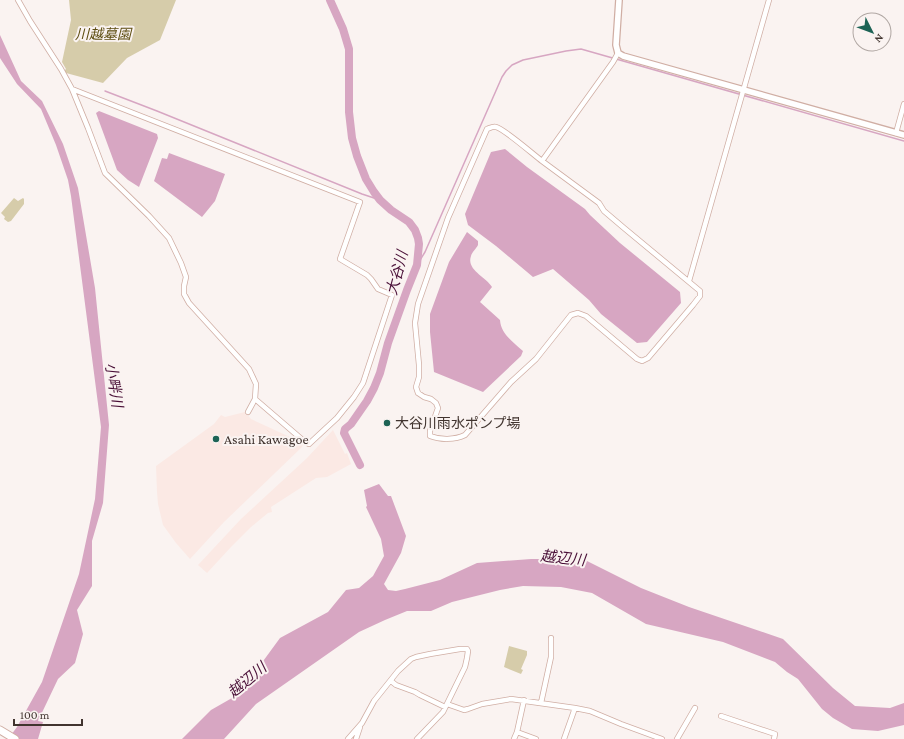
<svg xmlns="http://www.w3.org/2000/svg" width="904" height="739" font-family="'Crimson Pro','Noto Sans JP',serif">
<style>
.built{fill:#fbe9e4}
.green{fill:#d6ccaa}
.water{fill:#d7a6c2}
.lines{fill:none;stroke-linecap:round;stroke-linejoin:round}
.stream{stroke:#d7a6c2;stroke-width:1.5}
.river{stroke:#d7a6c2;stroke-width:8}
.minor-casing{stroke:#d0aea4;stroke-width:6}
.tertiary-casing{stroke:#d0aea4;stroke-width:8}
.trunk-casing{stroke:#d0aea4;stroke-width:9}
.minor{stroke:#fff;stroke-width:4.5}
.tertiary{stroke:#fff;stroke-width:5.5}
.trunk{stroke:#fff;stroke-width:7}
.poi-dot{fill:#1d6355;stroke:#faf3f1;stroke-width:1.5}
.labels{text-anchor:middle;stroke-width:4;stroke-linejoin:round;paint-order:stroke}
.park-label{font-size:14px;font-style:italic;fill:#5d4d10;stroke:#faf3f1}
.poi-label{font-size:14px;fill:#41342f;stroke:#faf3f1;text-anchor:start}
.water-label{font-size:15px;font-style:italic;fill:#480e36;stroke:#faf3f1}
</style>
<rect width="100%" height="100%" fill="#faf3f1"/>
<path class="built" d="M245,412L251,419L303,443L302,447L224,522L190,559L176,543L163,525L158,504L157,492L156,466L214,424L221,415L225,417Z
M333,430L345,454L347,453L351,464L327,477L316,478L271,507L272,512L268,513L251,527L231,547L207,573L198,565L241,519L307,458Z"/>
<path class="green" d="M69,0H176L160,40L127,58L103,83L66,73L64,71L66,69L62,62L71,20Z
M14,198L18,201L23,198L24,199V204L11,221L8,222L4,219L5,217L1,213Z
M509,646L527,651V655L521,669L523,670L521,674L504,667Z"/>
<path class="water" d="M0,35L21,81L42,101L63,144L78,188L95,288L109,425L103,503L92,541V586L77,610L83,634L75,663L58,679L38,721L43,722L38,739H8L17,727L42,682L79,574L95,499L101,427L71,196L68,180L56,145L41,109L17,84L0,58Z
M99,111L157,134L158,138L139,187L128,180L117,170L96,113Z
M505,149L527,167L585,209L590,215L620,243L680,292L681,303L647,342L637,343L601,314L589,300L553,269L533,277L496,246L468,225L465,214L491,152Z
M169,153L225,174L215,201L202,217L154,181L162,158L167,159Z
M467,232L478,241V245C476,249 472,252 471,256C466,270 486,277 492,287L480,302L500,320C501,334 513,342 523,351L521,356L483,392L434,372L430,332V314L449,262Z
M379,484L388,496H391L406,536L401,553L384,584L388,590L396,591L405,589L440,580L477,563L531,559H583L641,588L689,607L783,639L833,688L855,706L890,708L904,703V725L878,731L852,729L833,718L822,709L798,679L787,672L775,662L723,642L646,624L592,593L561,587L523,586L500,590L452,602L431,611H407L385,620L359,632L256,704L224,739H182L211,710L239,694L280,638L328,612L346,590L359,588L373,576L384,556L381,539L366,507L367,506L364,490Z"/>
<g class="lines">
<path class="stream" d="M105,91L157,111L362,194L380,200
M417,265L425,252L502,77L506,71L512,65L523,60L566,51L581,49L904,141"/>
<path class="river" d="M330,0L343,29L349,49V112L352,138L357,156L366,179L374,192L380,200L391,210L409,222L415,230L418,238L419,244L417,265L407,290L388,343L380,373L374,388L367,401L351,424L345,429L344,433L360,465"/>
<g class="minor-casing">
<path id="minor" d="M18,0L30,21L61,69L72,89L88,128L105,173L149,216L169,238L181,263L186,277L184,286V294L189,303L249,369L256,384L255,399L248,412
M72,89L360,202L340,259L367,275L371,279L378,289L392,295L363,383L354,397L337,418L309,444L305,442L255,399
M896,133L904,104
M542,161L599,203L604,211L624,228L700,291V296L693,305L648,358L642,361L637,359L586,316L578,313L571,315L536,359L511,382L465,435C455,440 440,440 430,436V431L438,408L436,403L431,399L424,397L418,393L416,387L419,377V365L415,323L418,304L448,218L487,129C490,128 493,126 496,127C503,128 534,155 542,161L613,62L618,53
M689,281L769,0
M391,681L396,685L415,692L420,695L445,707
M541,703L551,657V638
M447,704L464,710L468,709L482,704L511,699L575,708L590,711L621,724L662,739
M721,716L775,734L774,739
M517,732L536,739
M348,739L362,723L374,701L398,671L411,659L416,657L430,654L460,649H467L468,651L467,658L465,667L443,712L417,739
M356,739L360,727
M514,739L517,732L524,700
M564,739L575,708
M677,739L695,708"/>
</g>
<g class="tertiary-casing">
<path id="tertiary" d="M619,0L616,45L618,53L623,56L904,135"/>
</g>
<g class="trunk-casing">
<path id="trunk" d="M0,730L15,739"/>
</g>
<use href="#minor" class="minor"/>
<use href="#tertiary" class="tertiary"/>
<use href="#trunk" class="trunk"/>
</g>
<g class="poi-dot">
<circle cx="387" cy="423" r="4"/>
<circle cx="216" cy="439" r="4"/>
</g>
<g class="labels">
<g class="park-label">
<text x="103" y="39">川越墓園</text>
</g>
<g class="poi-label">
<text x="395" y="428">大谷川雨水ポンプ場</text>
<text x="224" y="444">Asahi Kawagoe</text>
</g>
<g class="water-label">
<text transform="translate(397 273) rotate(-75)" y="5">大谷川</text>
<text transform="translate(114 385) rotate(81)" y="5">小畔川</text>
<text transform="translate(563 558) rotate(6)" y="5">越辺川</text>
<text transform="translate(247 680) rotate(-40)" y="5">越辺川</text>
</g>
</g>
<g transform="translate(872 32) rotate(132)"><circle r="19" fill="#faf3f1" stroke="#b0a7a3"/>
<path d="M0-3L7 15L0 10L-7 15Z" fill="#1d6355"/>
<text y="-6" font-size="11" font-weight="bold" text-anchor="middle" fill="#41342f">N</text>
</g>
<path d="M14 719v6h68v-6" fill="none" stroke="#41342f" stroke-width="2"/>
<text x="20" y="719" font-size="12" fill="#41342f" stroke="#faf3f1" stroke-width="3" paint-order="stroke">100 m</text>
</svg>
